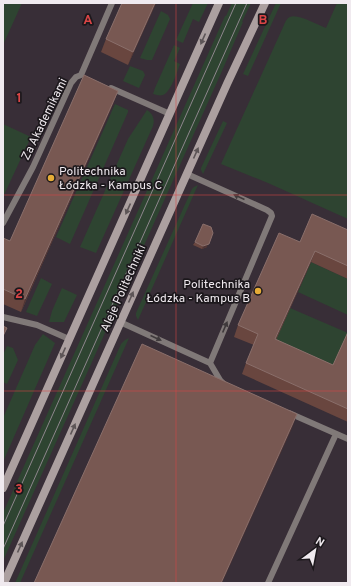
<svg xmlns="http://www.w3.org/2000/svg" width="351" height="586" font-family="Overpass,sans-serif">
<style>
.green{fill:#2e4431}
.lines{fill:none;stroke-linecap:round;stroke-linejoin:round}
.lane{stroke:#807978;stroke-width:6}
.secondary{stroke:#aca0a0;stroke-width:8}
.tram{stroke:#8e868d;stroke-width:1}
.wall{fill:#69463f}
.shaded-wall{fill:#4f3534}
.building{fill:#785852;stroke:#8a6f6b}
.oneway{fill:#5d5557}
.oneway2{fill:#3f3a3c}
.grid{fill:none;stroke:#da4546;stroke-width:1;stroke-opacity:0.55}
.poi-dot{fill:#e6ac36;stroke:#1c181c;stroke-width:1.5}
.labels{text-anchor:middle;stroke-width:3.5;stroke-linejoin:round;paint-order:stroke}
.street-label{font-size:12px;fill:#f0eaef;stroke:#1c181c}
.poi-label{font-size:12px;fill:#f0eaef;stroke:#1c181c;text-anchor:start}
.grid-label{font-size:13px;text-anchor:middle;font-weight:bold;fill:#da4546;stroke:#1c181c;stroke-width:3.5;stroke-linejoin:round;paint-order:stroke}
</style>
<rect width="100%" height="100%" fill="#382e37"/>
<path class="green" d="M3,3H22L3,45Z
M193,3H208L199,22L193,19L183,43L176,40Z
M232,3H251L242,22H243L222,71L3,561V513L225,16H226Z
M276,3H281L248,76L243,74Z
M337,3H348V219L268,183L221,164L284,25C285,22 287,18 290,17C297,13 318,25 326,28Z
M161,11L168,15L170,19L152,60H147L140,58Z
M174,45L180,48L174,61L180,64C177,72 171,92 163,95C160,96 157,95 153,94L155,88Z
M130,66L143,71L145,75L139,88L123,81Z
M115,104L128,110V112L70,244L56,237Z
M147,110C153,114 155,119 153,126L96,253L80,247L128,139Z
M223,121L227,123L203,174L201,170V168Z
M3,124L31,137L3,197Z
M198,185L138,320L136,316V313L192,189L194,187Z
M311,262L348,279V315L298,292Z
M41,278L52,284L37,316L26,312Z
M62,288L77,295L64,322H49L52,311Z
M290,308L348,333L329,376L271,350Z
M43,334L55,343L3,462V418L35,345Z
M129,338L20,583H15L121,344L125,340Z
M7,346L13,348L18,360L7,384L3,382V355Z"/>
<g class="lines">
<path class="lane" d="M111,88L170,114
M187,174L267,210L271,213L272,216L210,363
M3,223L33,167L71,83L76,77L81,75L112,3
M3,317L37,325L69,339
M120,322L210,363L220,380L224,384
M289,413L348,439
M268,583L336,434"/>
<path class="secondary" d="M3,488L219,3
M4,583L227,84L265,3"/>
<path class="tram" d="M3,526L236,3
M3,549L247,3"/>
</g>
<path class="wall" d="M156,3L128,65L101,52L106,39Z
M118,91L113,104L21,312L3,304V238L10,241Z
M348,230V279L311,262L276,340L333,365L348,332V422L242,374L246,363L254,345L234,337L238,325L300,242Z
M195,242L207,247L202,249L193,245Z"/>
<path class="shaded-wall" d="M155,3H156L128,65L133,52Z
M118,91L113,104L21,312L25,299Z
M213,233L207,247L202,249L203,246Z
M315,251L311,262L271,350L275,339Z
M297,414L292,428L222,583H221Z"/>
<path class="building" d="M122,3H155L133,52L106,39Z
M84,75L118,91L25,299L3,289V238L10,241Z
M312,214L348,230V266L315,251L275,339L333,365L348,332V409L246,363L258,334L238,325L279,233L300,242Z
M203,224L211,227L213,233L209,244L203,246L195,242Z
M3,326L7,328L3,336Z
M142,344L297,414L221,583H34Z"/>
<defs><path id="oneway-solid" d="M-6-.8H1V-3.2L6.5 0L1 3.2V.8H-6Z"/></defs>
<g class="oneway">
<use href="#oneway-solid" transform="translate(203 39) rotate(114)"/>
<use href="#oneway-solid" transform="translate(196 153) rotate(-66)"/>
<use href="#oneway-solid" transform="translate(128 209) rotate(114)"/>
<use href="#oneway-solid" transform="translate(131 297) rotate(-66)"/>
<use href="#oneway-solid" transform="translate(63 353) rotate(114)"/>
<use href="#oneway-solid" transform="translate(73 429) rotate(-66)"/>
<use href="#oneway-solid" transform="translate(20 547) rotate(-66)"/>
</g>
<g class="oneway2">
<use href="#oneway-solid" transform="translate(239 197) rotate(-156)"/>
<use href="#oneway-solid" transform="translate(225 327) rotate(-67)"/>
<use href="#oneway-solid" transform="translate(156 338) rotate(24)"/>
</g>
<path class="grid" d="M176,3V583M3,195H348M3,391H348"/>
<g class="poi-dot">
<circle cx="51" cy="178" r="4"/>
<circle cx="258" cy="291" r="4"/>
</g>
<g class="labels">
<g class="street-label">
<text transform="translate(44 119) rotate(-64)" y="4">Za Akademikami</text>
<text transform="translate(123 288) rotate(-66)" y="4">Aleje Politechniki</text>
</g>
<g class="poi-label">
<text x="59" y="175">Politechnika<tspan x="59" dy="14">Łódzka - Kampus C</tspan></text>
<text x="250" y="288" text-anchor="end">Politechnika<tspan x="250" dy="14">Łódzka - Kampus B</tspan></text>
</g>
</g>
<g class="grid-label">
<text x="88" y="24">A</text>
<text x="263" y="24">B</text>
<text x="19" y="102">1</text>
<text x="19" y="298">2</text>
<text x="19" y="493">3</text>
</g>
<rect width="351" height="586" fill="none" stroke="#f0eaef" stroke-width="8"/>
<g transform="translate(315 550) rotate(32)" stroke="#1c181c" stroke-width="3" paint-order="stroke">
<path d="M0-3L7 15L0 10L-7 15Z" fill="#f0eaef"/>
<text y="-6" font-size="11" font-weight="bold" text-anchor="middle" fill="#f0eaef">N</text>
</g>
</svg>
